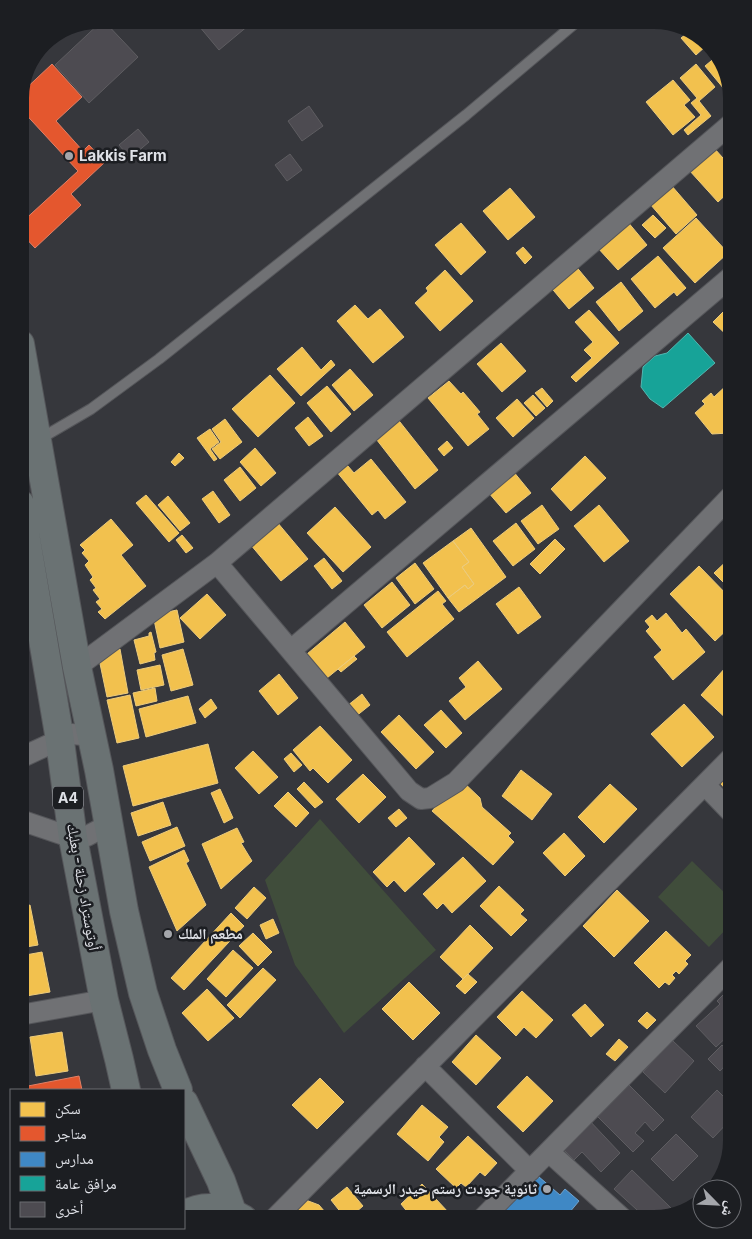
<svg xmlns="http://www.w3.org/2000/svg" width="752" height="1239" font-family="Inter,'Noto Naskh Arabic',sans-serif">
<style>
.green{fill:#404d3b}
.homes{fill:#f2c14e;stroke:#eccb7c}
.shops{fill:#e4572e;stroke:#e28066}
.schools{fill:#3f88c5;stroke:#6fa3cf}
.public{fill:#17a398;stroke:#53b6b0}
.building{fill:#4d4b51;stroke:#5e5d61}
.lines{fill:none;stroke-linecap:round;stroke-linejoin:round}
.service-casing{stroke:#55565a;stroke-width:12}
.minor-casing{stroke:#55565a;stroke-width:22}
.trunk-casing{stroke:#55565a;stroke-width:30}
.service{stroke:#707174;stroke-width:10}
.minor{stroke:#707174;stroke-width:20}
.trunk{stroke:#6a7273;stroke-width:28}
.poi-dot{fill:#a4a6ab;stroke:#1c1e22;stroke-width:2}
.labels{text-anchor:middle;stroke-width:5;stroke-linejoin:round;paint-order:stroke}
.shield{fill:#1c1e22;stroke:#a4a6ac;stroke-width:1}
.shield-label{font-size:14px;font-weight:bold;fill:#dfe1e7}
.poi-label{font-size:15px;font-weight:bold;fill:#dfe1e7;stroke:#1c1e22;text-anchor:start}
.street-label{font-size:15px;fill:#dfe1e7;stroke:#1c1e22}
</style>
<rect width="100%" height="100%" fill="#36373c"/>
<path class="green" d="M320,819L436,950L344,1033L295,965L265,880Z
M692,861L732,900V923L709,947L658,897Z"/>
<path class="homes" d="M690,31L697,33L707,45L696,55L681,38Z
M717,56L724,63L731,94L729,95L705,66Z
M696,64L715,87L699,101L711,116L688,135L684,130L701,115L691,103L697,98L680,78Z
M673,80L690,100L684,105L695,117L673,135L646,102Z
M714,148L732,168V189L718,202L689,170Z
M671,185L697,215L676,234L650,204Z
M510,188L535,217L508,240L483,211Z
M653,215L666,228L655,238L642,225Z
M696,218L728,253L695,283L663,248Z
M627,221L647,245L618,270L597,247Z
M461,223L486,252L461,275L435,245Z
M523,247L532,257L525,264L516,253Z
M658,256L686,288L677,296L674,292L655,308L631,279Z
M574,264L594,288L569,309L549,285Z
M445,270L473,301L440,331L415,303L428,291L426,288Z
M621,282L643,311L619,331L596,302Z
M732,303V340L713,322Z
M355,305L368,319L380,309L404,337L373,363L337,321Z
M589,310L619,343L576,382L571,377L592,358L584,350L593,342L575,322Z
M501,343L526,371L502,392L477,364Z
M302,347L321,370L331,360L335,365L301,396L277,369Z
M350,369L373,395L354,411L332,385Z
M270,375L295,403L258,437L232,409Z
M449,381L461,394L463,392L480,412L477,414L489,429L468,446L428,398Z
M728,384L732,388V435L729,433L712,434L695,413L705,404L702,401L711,393L714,397Z
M327,386L351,414L331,432L307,403Z
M542,388L553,401L547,407L535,393Z
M533,395L545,408L536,416L524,403Z
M517,399L534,418L513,437L496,418Z
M308,417L323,436L309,446L295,428Z
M396,417L438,470L415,489L373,435Z
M225,419L242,442L220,459L212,449L221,442L212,429Z
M210,429L219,442L210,449L217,459L214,461L197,438Z
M447,441L453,448L444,456L438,449Z
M255,448L276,473L261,486L240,462Z
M179,453L184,458L175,466L171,462Z
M585,456L606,478L571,511L551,489Z
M341,458L354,473L371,459L406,502L385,519L378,510L372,515L332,466Z
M240,467L256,488L240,501L224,480Z
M513,471L531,493L506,513L488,492Z
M213,491L230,515L219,523L202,499Z
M146,495L179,533L169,542L136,503Z
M168,496L190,523L180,531L158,505Z
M542,505L559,529L538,544L521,521Z
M599,505L629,541L604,562L574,526Z
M335,507L371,547L343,572L307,533Z
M111,519L133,545L121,555L146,586L105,619L98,612L102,609L96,602L100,599L93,590L96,588L90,580L93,577L85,565L89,561L82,553L85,550L80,545Z
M277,522L308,559L281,581L250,544Z
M516,523L535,549L513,566L493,541Z
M471,528L506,577L459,612L448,598L465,585L468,589L474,584L462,567L469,562L453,541Z
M182,535L193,548L186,553L176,540Z
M555,539L565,549L540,574L530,564Z
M453,541L469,562L462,567L474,584L468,589L465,585L448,598L423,563Z
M732,556V591L714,573Z
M324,558L342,581L332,589L314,566Z
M415,563L434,589L415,604L396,578Z
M699,566L732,600V625L715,641L670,594Z
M392,582L410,605L382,628L364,605Z
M519,587L541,617L518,634L496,604Z
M438,591L446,601L442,604L454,619L407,657L387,632Z
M207,594L226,615L200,639L180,618Z
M177,610L184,642L160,648L153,615Z
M666,613L682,633L686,629L705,652L673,680L654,657L662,650L646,631L650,627L645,621L652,615L657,621Z
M345,622L365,647L327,678L307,654Z
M151,632L156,652L154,653L155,660L140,664L134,640L149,636V633Z
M120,649L128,693L107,697L98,654Z
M183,649L193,685L171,691L162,655Z
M354,656L357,659L341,672L338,669Z
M478,661L502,689L465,720L449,701L466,687L459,678Z
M160,665L164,685L141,690L137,670Z
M726,667L732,673V720L730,722L701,695Z
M279,674L298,698L278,715L259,691Z
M155,688L157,701L136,706L133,693Z
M362,694L370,705L355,717L347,706Z
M130,695L139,738L117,743L107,700Z
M188,696L196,723L146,737L139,709Z
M211,699L217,708L205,718L199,709Z
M684,704L714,737L682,767L651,734Z
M441,710L462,733L446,748L424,725Z
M399,715L434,752L416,769L381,732Z
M320,726L352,760L328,783L313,768L310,771L293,750Z
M208,744L218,783L133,806L123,766Z
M253,751L278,777L259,794L235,768Z
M291,753L302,765L294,772L284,759Z
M521,770L552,794L532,820L502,796Z
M732,771V796L719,782Z
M363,774L386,797L359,823L336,799Z
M460,779L480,798L482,807L511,833L508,836L514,842L493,865L432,811Z
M304,782L323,802L315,808L297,789Z
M610,784L637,809L604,843L578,817Z
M220,789L233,818L224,823L211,793Z
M288,792L309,813L296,827L274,806Z
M163,802L171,825L138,836L131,813Z
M399,809L407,818L396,827L388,818Z
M177,827L185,846L150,861L142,842Z
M237,828L244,842L241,843L252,861L221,889L202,844Z
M564,833L585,856L565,876L543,853Z
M409,837L435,864L405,892L394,880L387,887L373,872Z
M184,850L189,861L186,863L206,905L177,931L149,867Z
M463,857L486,881L452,913L443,903L437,909L423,894Z
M499,886L524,910L520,914L527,920L511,936L480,906Z
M254,887L266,898L247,919L235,908Z
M617,890L649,921L614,957L583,926Z
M30,905L38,945L20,948V908Z
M231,913L244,926L184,990L171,978Z
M273,919L279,933L266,939L260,925Z
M470,925L493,948L463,979L440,957Z
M666,931L691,955L685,961L688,964L679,974L676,971L672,975L675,978L669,985L665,982L659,988L634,963Z
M253,933L272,952L258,966L239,946Z
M233,950L253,968L226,997L207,979Z
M42,952L50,992L20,997V956Z
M263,968L276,980L240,1018L227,1005Z
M468,974L477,982L465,994L456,986Z
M409,982L440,1013L413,1040L382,1009Z
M207,989L234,1018L208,1041L182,1013Z
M522,991L553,1020L536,1038L524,1027L516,1036L497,1017Z
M585,1004L604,1025L591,1037L572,1015Z
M647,1012L656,1020L647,1029L638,1021Z
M62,1032L68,1071L36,1076L30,1037Z
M476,1035L501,1058L476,1085L452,1062Z
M619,1039L628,1047L615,1061L606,1054Z
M527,1076L553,1101L523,1132L497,1107Z
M320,1078L344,1102L317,1129L292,1105Z
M422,1105L448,1127L439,1137L444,1142L428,1161L397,1134Z
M468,1136L497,1163L485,1176L480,1172L466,1187L461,1183L456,1188L436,1169Z
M422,1184L449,1213L445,1216L447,1219H413L401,1204Z
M347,1187L363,1206L348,1219H346L331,1200Z
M303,1199L319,1205L331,1219H295L292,1213Z"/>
<path class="shops" d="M52,64L82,97L56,121L83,151L89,145L105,162L71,194L81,205L35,248L20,232V224L78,171L20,108V94Z
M79,1076L82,1090H28V1086Z"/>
<path class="schools" d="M531,1170L560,1195L565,1189L579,1201L564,1219H492Z"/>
<path class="public" d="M688,333L715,363L663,408L650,399L641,387L643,367L655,356L667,353Z"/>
<path class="building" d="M103,20L138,57L89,103L55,65Z
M194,20H255L219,50Z
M309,106L323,126L302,141L288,121Z
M138,129L149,142L130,158L119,145Z
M290,154L302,170L287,181L275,165Z
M727,991L730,994L732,992V1032L716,1047L696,1026L720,1004L717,1001Z
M672,1040L694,1061L665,1093L643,1072Z
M722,1045L732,1055V1058L720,1071L708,1059Z
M627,1083L664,1120L653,1131L645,1122L635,1133L644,1141L633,1152L596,1115Z
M717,1090L732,1105V1118L713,1138L691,1117Z
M588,1119L620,1153L601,1172L582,1152L574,1160L560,1146Z
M676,1134L698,1156L673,1181L651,1159Z
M632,1170L671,1208L662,1217L647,1219L614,1189Z"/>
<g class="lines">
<g class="service-casing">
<path id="service" d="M38,440L91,409L159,359L466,115L579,20"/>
</g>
<g class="minor-casing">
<path id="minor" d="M217,563L409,791L421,799L430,798L456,782L732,495
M291,650L732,276
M77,667L217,563L732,123
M20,758L72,734L93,736
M705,785L732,813
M20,820L73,838L87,836L108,825
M20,1015L104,1000
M425,1066L530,1171
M549,1152L623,1219
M274,1219L732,757
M482,1219L732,966"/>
</g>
<g class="trunk-casing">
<path id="trunk" d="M20,344L77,667L99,770L124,911L143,993L162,1050L178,1090
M20,504L59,734L73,838L104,1000L119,1059L126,1090
M184,1103L221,1181L232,1212
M184,1215C204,1204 224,1207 243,1219"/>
</g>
<use href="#service" class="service"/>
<use href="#minor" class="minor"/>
<use href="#trunk" class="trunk"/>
</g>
<g class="poi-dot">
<circle cx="69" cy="156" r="5"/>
<circle cx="168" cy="934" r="5"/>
<circle cx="547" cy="1189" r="5"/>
</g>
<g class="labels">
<rect class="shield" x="53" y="786.5" width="30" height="23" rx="4"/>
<g class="shield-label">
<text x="68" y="803">A4</text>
</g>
<g class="poi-label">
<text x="79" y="161">Lakkis Farm</text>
<text x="178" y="939">مطعم الملك</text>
<text x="537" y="1194" text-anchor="end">ثانوية جودت رستم حيدر الرسمية</text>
</g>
<g class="street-label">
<text transform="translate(83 887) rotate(80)" y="5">أوتوستراد زحلة - بعلبك</text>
</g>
</g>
<path d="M0 0H752V1239H0ZM98 29H654A69 69 0 0 1 723 98V1141A69 69 0 0 1 654 1210H98A69 69 0 0 1 29 1141V98A69 69 0 0 1 98 29Z" fill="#1c1e22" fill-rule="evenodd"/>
<rect x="10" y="1089" width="175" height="140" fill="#1c1e22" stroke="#6a6c71"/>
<rect x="20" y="1102" width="25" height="15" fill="#f2c14e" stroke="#6a6c71"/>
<text x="55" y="1114" font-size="15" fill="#dfe1e7">سكن</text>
<rect x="20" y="1126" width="25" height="15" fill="#e4572e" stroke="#6a6c71"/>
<text x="55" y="1139" font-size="15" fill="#dfe1e7">متاجر</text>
<rect x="20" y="1152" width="25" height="15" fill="#3f88c5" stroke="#6a6c71"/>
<text x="55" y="1164" font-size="15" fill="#dfe1e7">مدارس</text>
<rect x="20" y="1176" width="25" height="15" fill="#17a398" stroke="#6a6c71"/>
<text x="55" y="1189" font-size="15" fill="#dfe1e7">مرافق عامة</text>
<rect x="20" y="1202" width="25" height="15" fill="#4d4b51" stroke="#6a6c71"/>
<text x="55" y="1214" font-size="15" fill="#dfe1e7">أخرى</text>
<g transform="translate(717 1204) rotate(114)"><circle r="24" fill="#1c1e22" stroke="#6a6c71"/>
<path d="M0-4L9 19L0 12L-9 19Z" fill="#a4a6ab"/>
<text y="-8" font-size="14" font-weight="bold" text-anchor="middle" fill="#dfe1e7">ش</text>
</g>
</svg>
